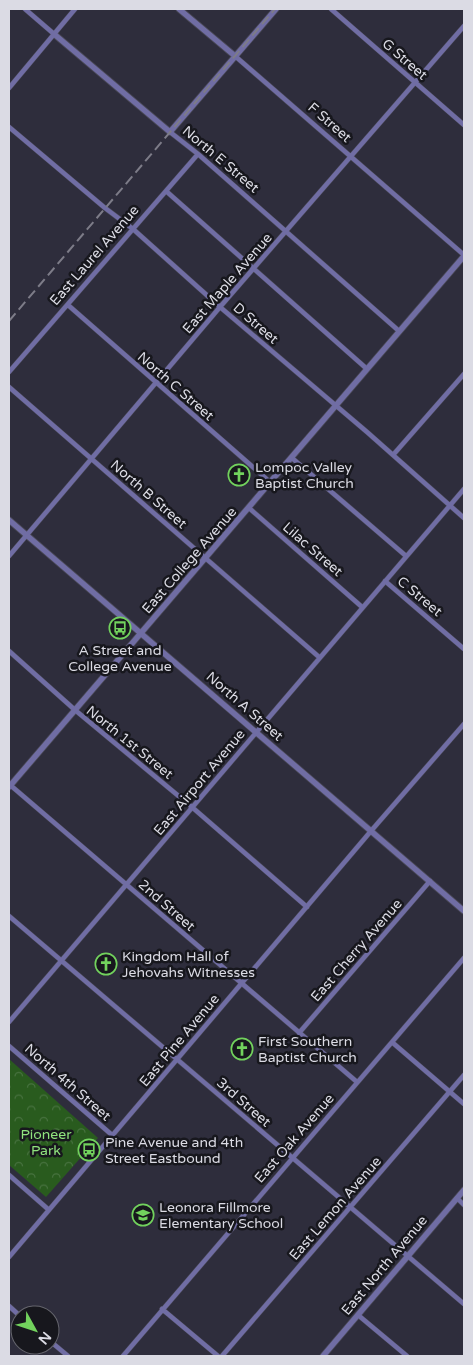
<svg xmlns="http://www.w3.org/2000/svg" width="473" height="1365" font-family="'Varela Round',sans-serif">
<style>
.park{fill:url(#park-crowns)}
.lines{fill:none;stroke-linecap:round;stroke-linejoin:round}
.minor-casing{stroke:#4a4957;stroke-width:5.5}
.tertiary-casing{stroke:#4a4957;stroke-width:7}
.minor{stroke:#706da4;stroke-width:4.5}
.tertiary{stroke:#706da4;stroke-width:5.5}
.rail{stroke:#7d7c88;stroke-width:2;stroke-dasharray:10 5;stroke-linecap:butt}
.labels{text-anchor:middle;stroke-width:5;stroke-linejoin:round;paint-order:stroke}
.street-label{font-size:14px;fill:#dbdbe4;stroke:#17171d}
.poi-label{font-size:14px;fill:#dbdbe4;stroke:#17171d;text-anchor:start}
.park-label{font-size:14px;fill:#90e37e;stroke:#17171d}
</style>
<defs>
<pattern id="park-crowns" width="20" height="18" patternUnits="userSpaceOnUse" patternTransform="scale(1.25)"><rect width="20" height="18" fill="#295b1e"/><path d="M2 6a3 3 0 1 1 6 0M12 15a3 3 0 1 1 6 0" fill="none" stroke="#47723f"/></pattern>
</defs>
<rect width="100%" height="100%" fill="#2e2d3c"/>
<path class="park" d="M9,1059L98,1138L46,1197L9,1165Z"/>
<g class="lines">
<g class="minor-casing">
<path id="minor" d="M25,9L54,34
M331,9L464,125
M235,56L464,255
M9,88L75,9
M9,127L105,208L133,229L220,307L367,432L464,518
M170,132L198,154L399,331
M166,191L367,369
M68,305L271,483
M9,372L198,154
M9,387L319,657
M393,455L464,374
M292,458L406,556
M249,508L362,607
M9,556L220,307L464,26
M385,581L464,649
M9,651L75,710L193,808L307,907
M9,784L357,1082
M9,916L464,1304
M9,1022L464,489
M299,1033L430,881
M393,1043L464,1104
M9,1046L112,1135
M9,1175L49,1210
M457,1198L464,1205
M9,1257L371,831L464,724
M9,1306L20,1316
M162,1309L218,1356
M358,1315L407,1356
M50,1341L68,1356
M123,1356L464,958
M222,1356L464,1075"/>
</g>
<g class="tertiary-casing">
<path id="tertiary" d="M179,9L235,56
M54,34L170,132L276,9
M9,520L464,911
M9,787L464,256
M323,1356L464,1190"/>
</g>
<use href="#minor" class="minor"/>
<use href="#tertiary" class="tertiary"/>
<path class="rail" d="M9,321L275,9"/>
</g>
<defs>
<g id="church-ring" transform="scale(1.125)"><circle r="9.5" fill="#17171d" stroke="#72d25d" stroke-width="1.5"/><path d="M-1.2-6h2.4v3.5h3.3v2.4h-3.3V6h-2.4V-.1h-3.3v-2.4h3.3Z" fill="#72d25d"/></g>
<g id="bus-ring" transform="scale(1.125)"><circle r="9.5" fill="#17171d" stroke="#72d25d" stroke-width="1.5"/><path d="M-5-6H5V4H4V6H2V4H-2V6H-4V4H-5ZM-3.5-4V0h7V-4ZM-3.5 1.2v1.5H-2V1.2ZM2 1.2v1.5H3.5V1.2Z" fill="#72d25d"/></g>
<g id="school-ring" transform="scale(1.125)"><circle r="9.5" fill="#17171d" stroke="#72d25d" stroke-width="1.5"/><path d="M0-5L7-2L0 1L-7-2ZM-4 1L0 2.5L4 1V4Q0 6-4 4Z" fill="#72d25d"/></g>
</defs>
<g fill-rule="evenodd">
<use href="#church-ring" x="239" y="475"/>
<use href="#bus-ring" x="120" y="628"/>
<use href="#church-ring" x="106" y="964"/>
<use href="#church-ring" x="242" y="1049"/>
<use href="#bus-ring" x="89" y="1150"/>
<use href="#school-ring" x="143" y="1215"/>
</g>
<g class="labels">
<g class="street-label">
<text transform="translate(405 59) rotate(41)" y="5">G Street</text>
<text transform="translate(330 122) rotate(41)" y="5">F Street</text>
<text transform="translate(221 159) rotate(40)" y="5">North E Street</text>
<text transform="translate(94 255) rotate(-49)" y="5">East Laurel Avenue</text>
<text transform="translate(227 283) rotate(-49)" y="5">East Maple Avenue</text>
<text transform="translate(256 323) rotate(41)" y="5">D Street</text>
<text transform="translate(176 386) rotate(41)" y="5">North C Street</text>
<text transform="translate(149 494) rotate(41)" y="5">North B Street</text>
<text transform="translate(313 549) rotate(41)" y="5">Lilac Street</text>
<text transform="translate(189 560) rotate(-49)" y="5">East College Avenue</text>
<text transform="translate(420 596) rotate(40)" y="5">C Street</text>
<text transform="translate(245 706) rotate(41)" y="5">North A Street</text>
<text transform="translate(130 742) rotate(39)" y="5">North 1st Street</text>
<text transform="translate(199 782) rotate(-50)" y="5">East Airport Avenue</text>
<text transform="translate(167 905) rotate(41)" y="5">2nd Street</text>
<text transform="translate(356 950) rotate(-49)" y="5">East Cherry Avenue</text>
<text transform="translate(179 1040) rotate(-50)" y="5">East Pine Avenue</text>
<text transform="translate(68 1082) rotate(41)" y="5">North 4th Street</text>
<text transform="translate(244 1102) rotate(41)" y="5">3rd Street</text>
<text transform="translate(294 1138) rotate(-49)" y="5">East Oak Avenue</text>
<text transform="translate(335 1208) rotate(-49)" y="5">East Lemon Avenue</text>
<text transform="translate(384 1265) rotate(-50)" y="5">East North Avenue</text>
</g>
<g class="poi-label">
<text x="255" y="472">Lompoc Valley<tspan x="255" dy="16">Baptist Church</tspan></text>
<text x="120" y="655" text-anchor="middle">A Street and<tspan x="120" dy="16">College Avenue</tspan></text>
<text x="122" y="961">Kingdom Hall of<tspan x="122" dy="16">Jehovahs Witnesses</tspan></text>
<text x="258" y="1046">First Southern<tspan x="258" dy="16">Baptist Church</tspan></text>
<text x="105" y="1147">Pine Avenue and 4th<tspan x="105" dy="16">Street Eastbound</tspan></text>
<text x="159" y="1212">Leonora Fillmore<tspan x="159" dy="16">Elementary School</tspan></text>
</g>
<g class="park-label">
<text x="46" y="1139">Pioneer<tspan x="46" dy="16">Park</tspan></text>
</g>
</g>
<rect width="473" height="1365" fill="none" stroke="#dbdbe4" stroke-width="20"/>
<g transform="translate(35 1330) rotate(130)"><circle r="24" fill="#17171d" stroke="#65656d"/>
<path d="M0-4L9 19L0 12L-9 19Z" fill="#72d25d"/>
<text y="-8" font-size="14" font-weight="bold" text-anchor="middle" fill="#dbdbe4">N</text>
</g>
</svg>
